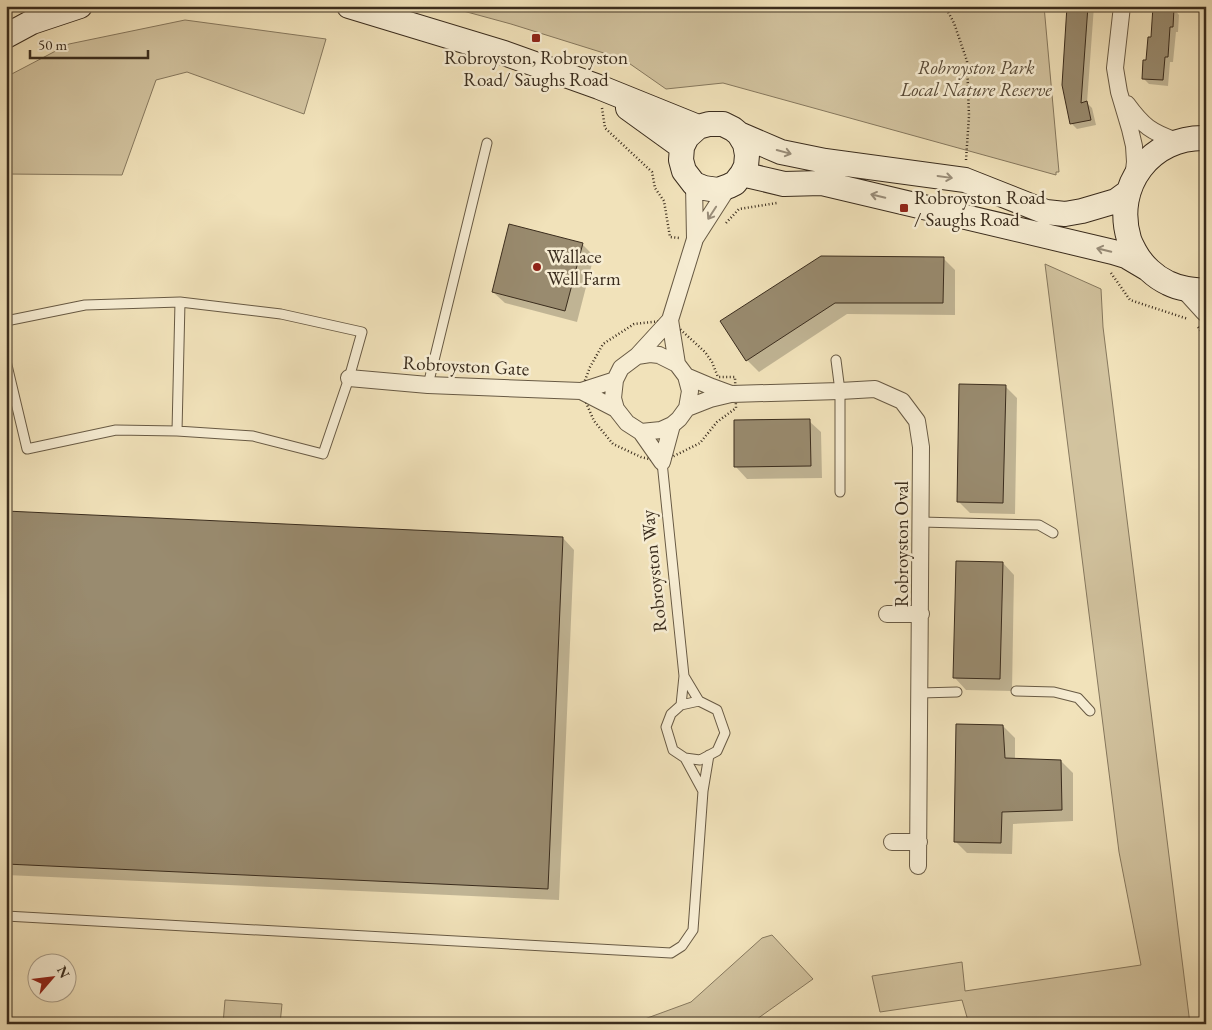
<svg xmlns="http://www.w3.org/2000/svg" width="1212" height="1030" font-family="'EB Garamond',serif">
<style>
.green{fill:#d2c39f;stroke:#86785e}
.shadow{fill:#0003}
.building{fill:#998b6f;stroke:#3a2c1d}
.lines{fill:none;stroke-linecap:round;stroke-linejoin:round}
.service-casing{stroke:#685a44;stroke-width:11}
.minor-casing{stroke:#685a44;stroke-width:18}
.tertiary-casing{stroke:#685a44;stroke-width:23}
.secondary-casing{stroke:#3a2c1d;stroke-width:26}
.path{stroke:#3a2c1d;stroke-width:2.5;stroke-dasharray:1 2.5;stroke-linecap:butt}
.service{stroke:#f6ecd2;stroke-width:9}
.minor{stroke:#f6ecd2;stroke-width:16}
.tertiary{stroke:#f6ecd2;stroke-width:21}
.secondary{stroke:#f6ecd2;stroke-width:24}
.oneway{stroke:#988c78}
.poi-dot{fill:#8f2418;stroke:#f6ecd2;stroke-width:2}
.labels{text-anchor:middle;stroke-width:5;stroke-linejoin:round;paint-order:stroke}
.poi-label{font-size:19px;fill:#3a2c1d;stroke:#f6ecd2;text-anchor:start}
.park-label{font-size:19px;font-style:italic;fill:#584a37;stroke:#f6ecd2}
.street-label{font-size:19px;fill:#3a2c1d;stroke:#f6ecd2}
</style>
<rect width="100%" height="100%" fill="#f1e2ba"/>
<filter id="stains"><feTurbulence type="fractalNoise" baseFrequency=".004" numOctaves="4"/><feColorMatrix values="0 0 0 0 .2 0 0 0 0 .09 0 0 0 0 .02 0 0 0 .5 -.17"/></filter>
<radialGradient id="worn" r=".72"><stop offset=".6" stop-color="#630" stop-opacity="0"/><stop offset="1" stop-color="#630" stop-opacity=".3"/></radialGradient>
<path class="green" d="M445,6H1044L1059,172H1056V175L723,83L666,89L623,59L511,24Z
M185,20L326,39L304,114L187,72L156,80L122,175L6,174V77L69,44Z
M1045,264L1101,289L1103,327L1190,1024H969L962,1000L880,1012L872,976L962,962L965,991L1141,965L1119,852Z
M772,935L813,979L750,1024H631L691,1002L762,938Z
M225,1000L282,1004L280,1024H223Z"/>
<path class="shadow" d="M1069,6H1094L1087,103L1092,108L1096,125L1077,129L1072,124Z
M1174,9L1179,15L1178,32H1176L1173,62H1170L1168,86L1149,84L1143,78L1152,38Z
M1206,31V44L1200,36Z
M582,244L594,256L577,322L505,303L493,292Z
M943,258L955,270V315L847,314L759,372L747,360L722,322Z
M1006,387L1017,398L1015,514L970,513L958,501Z
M809,421L821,432L822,478L747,479L736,467Z
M6,513L563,538L574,550L559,900L6,875Z
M1003,563L1014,575L1012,691L966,690L955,678Z
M1003,726L1015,738V760L1061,761L1073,773V821L1013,824L1012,854L967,853L955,841Z"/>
<path class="building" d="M1067,6H1088L1081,103L1087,101L1091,120L1070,124L1062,85Z
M1153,6L1174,8L1173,27H1170L1168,57H1165L1163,80L1142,79L1143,60H1146L1148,37H1151Z
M509,224L583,243L565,311L492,292Z
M821,256L944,257L943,303H835L746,361L720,321Z
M959,384L1006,385L1003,503L957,502Z
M810,419L811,466L734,467V420Z
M6,511L563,537L548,889L6,864Z
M956,561L1003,562L1000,679L953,678Z
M956,724L1003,725L1005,758L1061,760L1062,810L1002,812L1001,843L954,842Z"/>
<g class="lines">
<g class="service-casing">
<path id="service" d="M6,321L85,305L180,302L281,314L362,332L349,378L323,454L253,436L177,431L116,430L27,449L6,361
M836,360L840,391V492
M428,385L487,143
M177,431L180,302
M662,462L684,676L681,705
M921,522L1039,525L1053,533
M684,676L699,701L717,710L725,733L717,751L700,760L685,758L673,750L666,727L671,714L681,705L699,701
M1016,691L1054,692L1078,698L1090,711
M920,693L957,692
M685,758L703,791
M6,916L671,953L682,946L693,930L703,791L709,755"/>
</g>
<g class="minor-casing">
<path id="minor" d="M1122,6L1115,68L1119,92L1130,129L1134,146L1135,162L1133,178
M1127,104C1143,126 1151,132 1177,141
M694,184L695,239
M670,320L677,364
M637,356L650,354L659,355L677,364L686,376L690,391L687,408L679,419L672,425L661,430L641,432L627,423L616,409L613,398L615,380L621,368L637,356L670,320L695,239L729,186
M686,376L712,387L731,394
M349,378L428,385L581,391L615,380
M581,391L616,409
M687,408L710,399L731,394L840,391L875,389L902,401L917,421L921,447L918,866
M641,432L662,462
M662,462L672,425
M887,614H921
M892,842H919"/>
</g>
<g class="tertiary-casing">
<path id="tertiary" d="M1186,289L1206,311"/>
</g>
<g class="secondary-casing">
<path id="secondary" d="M349,6L504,53L599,87L698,127
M6,36L32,22L80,6
M628,108L682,147
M739,134L745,144L747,155L746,166L742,174L735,183L729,186L718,190L704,188L694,184L684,171L681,160L682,147L687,137L698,127L709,124H723L733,129L739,134L781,152L825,161L965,180L1046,212L1065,214L1082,211L1116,201L1127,193
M1206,138C1151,136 1113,186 1129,239C1130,243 1133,248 1135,252C1142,265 1155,277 1168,283C1180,289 1193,290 1206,291
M742,174L784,184L822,183L1113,252L1126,256L1148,269"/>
</g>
<path class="path" d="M945,6L954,23L967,61L969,116L966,160
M602,108L605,128L652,172L655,188L664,201L670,237L679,238
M726,223L739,209L777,203
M1111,273L1130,300L1188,319
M670,320L705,352L712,362L718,377H735L736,408L717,422L700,443L662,462L641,457L613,444L594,421L581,391L590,367L603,344L634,324Z
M1198,327L1206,337"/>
<use href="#service" class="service"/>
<use href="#minor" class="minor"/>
<use href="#tertiary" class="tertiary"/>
<use href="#secondary" class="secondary"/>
</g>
<defs><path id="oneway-shaft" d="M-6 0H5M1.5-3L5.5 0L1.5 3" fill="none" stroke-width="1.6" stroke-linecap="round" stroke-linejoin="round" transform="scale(1.25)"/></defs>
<g class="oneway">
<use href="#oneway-shaft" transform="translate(784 152) rotate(15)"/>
<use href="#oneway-shaft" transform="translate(945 177) rotate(8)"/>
<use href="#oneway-shaft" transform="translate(878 196) rotate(-167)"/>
<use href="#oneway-shaft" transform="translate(712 213) rotate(123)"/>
<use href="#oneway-shaft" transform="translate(1104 250) rotate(-166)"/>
</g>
<g class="poi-dot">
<rect x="531" y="33" width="10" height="10" rx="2.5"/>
<rect x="899" y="203" width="10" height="10" rx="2.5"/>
<circle cx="537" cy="267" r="5"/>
</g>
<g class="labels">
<g class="poi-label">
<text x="536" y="64" text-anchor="middle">Robroyston, Robroyston<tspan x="536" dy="22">Road/ Saughs Road</tspan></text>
<text x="914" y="204">Robroyston Road<tspan x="914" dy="22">/ Saughs Road</tspan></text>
<text x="547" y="263">Wallace<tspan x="547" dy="22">Well Farm</tspan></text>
</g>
<g class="park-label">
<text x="976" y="74">Robroyston Park<tspan x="976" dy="22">Local Nature Reserve</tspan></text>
</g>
<g class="street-label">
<text transform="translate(466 365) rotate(3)" y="7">Robroyston Gate</text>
<text transform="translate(901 544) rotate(-90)" y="7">Robroyston Oval</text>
<text transform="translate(653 571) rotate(-96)" y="7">Robroyston Way</text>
</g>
</g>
<rect width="1212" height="1030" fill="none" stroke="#f1e2ba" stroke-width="25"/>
<rect x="8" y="8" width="1197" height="1015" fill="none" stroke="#3a2c1d" stroke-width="2.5"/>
<rect x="12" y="12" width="1187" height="1005" fill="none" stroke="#3a2c1d"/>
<g transform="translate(52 978) rotate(62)"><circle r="24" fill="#f6ecd2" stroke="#ab9f8a"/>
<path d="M0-4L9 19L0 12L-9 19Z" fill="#8f2418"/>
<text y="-8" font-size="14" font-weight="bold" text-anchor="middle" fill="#3a2c1d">N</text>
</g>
<path d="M30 50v8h118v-8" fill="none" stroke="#3a2c1d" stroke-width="2.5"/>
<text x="38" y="50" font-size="15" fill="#3a2c1d" stroke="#f6ecd2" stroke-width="4" paint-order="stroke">50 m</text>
<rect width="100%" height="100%" filter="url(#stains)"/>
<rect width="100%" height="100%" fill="url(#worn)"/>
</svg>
